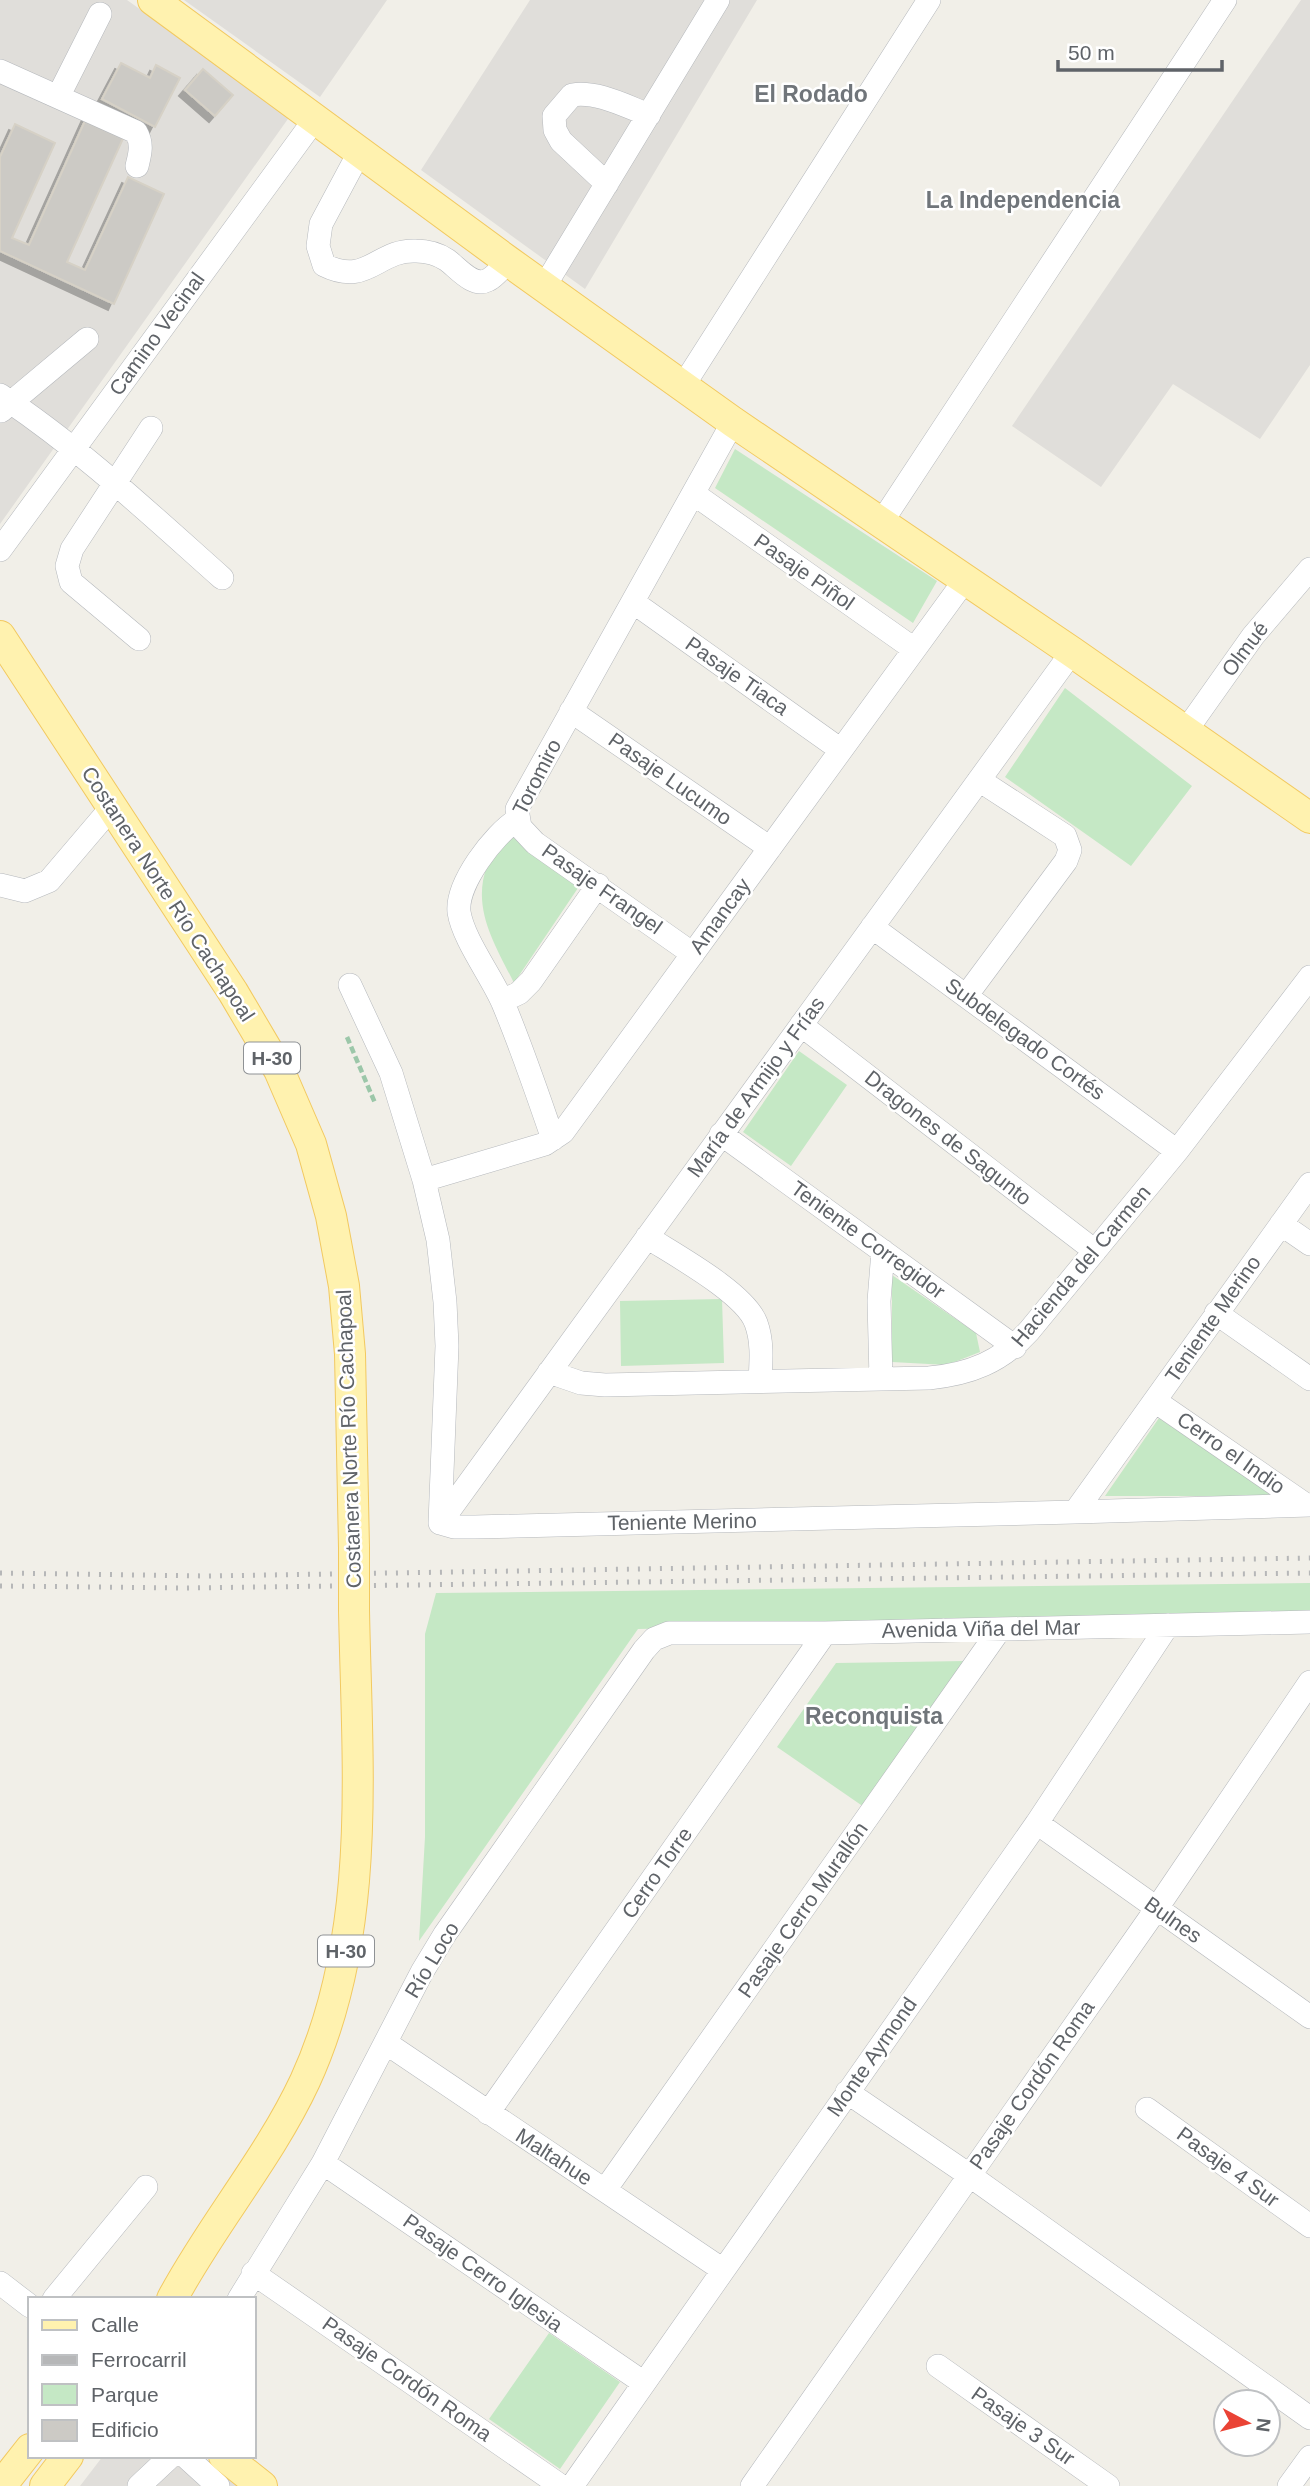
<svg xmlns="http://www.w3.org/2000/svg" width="1310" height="2486" font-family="Arial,sans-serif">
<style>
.industrial{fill:#e0deda}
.green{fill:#c5e8c5}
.building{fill:#cccac5;stroke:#d6d1c6;stroke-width:2;filter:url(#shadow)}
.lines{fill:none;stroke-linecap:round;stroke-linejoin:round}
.minor-casing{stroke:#b5b8bc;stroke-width:24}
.major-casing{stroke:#f2c960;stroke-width:32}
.path{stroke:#9cc7a9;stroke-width:4.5;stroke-dasharray:7 3.5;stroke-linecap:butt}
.minor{stroke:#fff;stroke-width:23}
.major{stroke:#fff2af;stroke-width:30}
.rail{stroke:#b6b7b8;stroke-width:5;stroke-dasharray:2 9;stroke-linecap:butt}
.major-bridge-casing{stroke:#f2c960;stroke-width:32;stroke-linecap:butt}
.major-bridge{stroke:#fff2af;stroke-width:30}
.labels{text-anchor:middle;stroke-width:5;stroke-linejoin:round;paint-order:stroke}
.shield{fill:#fff;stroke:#8f9295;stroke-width:2}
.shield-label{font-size:19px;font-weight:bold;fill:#5f6368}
.street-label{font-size:21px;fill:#5f6368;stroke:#fff}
.neighbourhood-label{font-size:23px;font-weight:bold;fill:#70757a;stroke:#fff}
</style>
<defs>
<filter id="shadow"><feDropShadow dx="-6" dy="6" stdDeviation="0" flood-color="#0004"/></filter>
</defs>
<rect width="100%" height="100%" fill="#f1efe8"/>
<path class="industrial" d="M0,0H127L290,116L0,524Z
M184,0H387L320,97Z
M530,0H757L585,289L421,170Z
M1301,0H1310V365L1260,439L1173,384L1101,487L1012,426Z
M103,2456H201L239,2486H80Z"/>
<path class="green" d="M735,449L937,581L913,623L715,488Z
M1065,688L1192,786L1131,866L1005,777Z
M508,834L580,885L514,983C496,946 471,909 487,866C491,855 501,844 508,834Z
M799,1051L847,1085L791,1166L743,1132Z
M892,1275L976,1333L980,1352L947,1365L892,1362Z
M722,1299L724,1363L621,1366L620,1301Z
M1159,1418L1274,1496H1105Z
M1310,1583V1614L638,1629L419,1941L425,1837V1634L436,1593Z
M966,1661L864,1807L777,1747L836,1663Z
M549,2333L620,2382L560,2469L489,2419Z"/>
<path class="building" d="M121,63L150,78L156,65L180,78L155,127L102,99Z
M203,69L233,95L215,116L185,90Z
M88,114L126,132L67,262L85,270L128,177L164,194L114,304L0,251V157L15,124L55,143L12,238L29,245Z"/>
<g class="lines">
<g class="minor-casing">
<path id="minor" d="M0,71L136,132C143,144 140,154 137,166
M58,97L100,14
M360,151L321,224L318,246L324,265C368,287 377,249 416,251C427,251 438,254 447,260C458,268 473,288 488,280C496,276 502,267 508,261
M607,184L561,141L555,130L554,116L572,95C598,91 625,106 649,115
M544,287L718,0
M683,386L929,0
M0,395C80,448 150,514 222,578
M1,411L87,339
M694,494L914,649
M881,523L1225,0
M0,550L315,119
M633,602L841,750
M139,639L71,582L67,566L72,549L151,428
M571,711L770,848
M1185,732L1253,636L1310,569
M517,820C494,834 456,884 459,912C463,939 492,977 503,1003C522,1048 537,1093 553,1139
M0,885L25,891L49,881L112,807
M872,927L1177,1151
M693,954L535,843L520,827L517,809L733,422
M350,985L391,1073L424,1180L438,1240L445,1302L447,1346L440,1523
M966,996L1066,861L1070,850L1065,836L979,780
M502,1001L519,993L531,981L598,885
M801,1025L1095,1251
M721,1134L1015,1347
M424,1180L545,1144L563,1132L965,580
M1281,1224L1310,1244
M647,1237C675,1255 745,1293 756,1323C763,1342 761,1362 760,1381
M1216,1313L1310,1379
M549,1372L581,1383L605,1385L929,1378C970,1374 1001,1362 1029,1331L1177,1151L1310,977
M881,1379L879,1301L883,1251
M1155,1401L1306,1505
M1075,1512L1310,1505
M440,1523L1072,652
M440,1523L454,1527H475L1075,1512L1310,1184
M1037,1823L1310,2017
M386,2043L723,2270
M847,2092L969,2175L1310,2418
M1147,2109L1310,2226
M488,2113L825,1633
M323,2163L644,2383
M605,2190L1000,1629
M253,2273L561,2486
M0,2283L30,2306
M54,2299L146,2187
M239,2299L323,2163L422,1972L445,1934L644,1650L654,1639L669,1633H825L1310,1622
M938,2366L1108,2486
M185,2456L218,2486
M139,2486L171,2456
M572,2486L1037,1823L1168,1625
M752,2486L1157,1908L1310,1682
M1289,2486L1310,2457"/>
</g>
<g class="major-casing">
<path id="major" d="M153,0L508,261L733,422L1072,652L1310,818
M0,636L233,992L279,1070L311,1144L331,1216L344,1286L350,1354L354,1548
M172,2299C212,2224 269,2158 305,2081C373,1933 357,1768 354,1610
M224,2456L262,2486
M1,2486L30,2449
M45,2486L68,2456"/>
</g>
<path class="path" d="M347,1037L375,1103"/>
<use href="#minor" class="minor"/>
<use href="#major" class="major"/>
<path class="rail" d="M0,1573L208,1576L1310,1558
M0,1586L186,1588L1310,1573"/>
<g class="major-bridge-casing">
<path id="major-bridge" d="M354,1548V1610"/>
</g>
<use href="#major-bridge" class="major-bridge"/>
</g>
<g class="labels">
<g class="shield">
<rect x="244" y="1042.5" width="56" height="31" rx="5"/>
<rect x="318" y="1935.5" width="56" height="31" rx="5"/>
</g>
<g class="shield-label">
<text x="272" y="1065">H-30</text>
<text x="346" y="1958">H-30</text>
</g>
<g class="street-label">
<text transform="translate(157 334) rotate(-54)" y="7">Camino Vecinal</text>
<text transform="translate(804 572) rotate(35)" y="7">Pasaje Piñol</text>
<text transform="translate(1245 649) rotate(-53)" y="7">Olmué</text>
<text transform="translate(737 676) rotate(35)" y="7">Pasaje Tiaca</text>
<text transform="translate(537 777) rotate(-63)" y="7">Toromiro</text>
<text transform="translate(670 779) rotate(35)" y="7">Pasaje Lucumo</text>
<text transform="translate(602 889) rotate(35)" y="7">Pasaje Frangel</text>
<text transform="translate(168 894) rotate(57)" y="7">Costanera Norte Río Cachapoal</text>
<text transform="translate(720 916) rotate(-54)" y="7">Amancay</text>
<text transform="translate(1025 1039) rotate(36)" y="7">Subdelegado Cortés</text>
<text transform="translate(756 1087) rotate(-54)" y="7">María de Armijo y Frías</text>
<text transform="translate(948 1138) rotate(38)" y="7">Dragones de Sagunto</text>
<text transform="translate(868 1240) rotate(36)" y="7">Teniente Corregidor</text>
<text transform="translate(1081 1266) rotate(-50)" y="7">Hacienda del Carmen</text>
<text transform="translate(1213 1319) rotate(-55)" y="7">Teniente Merino</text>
<text transform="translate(349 1439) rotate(-92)" y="7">Costanera Norte Río Cachapoal</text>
<text transform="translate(1231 1453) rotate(35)" y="7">Cerro el Indio</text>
<text transform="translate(682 1522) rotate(-1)" y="7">Teniente Merino</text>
<text transform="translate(981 1629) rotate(-1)" y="7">Avenida Viña del Mar</text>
<text transform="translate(657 1873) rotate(-55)" y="7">Cerro Torre</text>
<text transform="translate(803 1910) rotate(-55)" y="7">Pasaje Cerro Murallón</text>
<text transform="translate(1173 1920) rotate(35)" y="7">Bulnes</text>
<text transform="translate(432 1960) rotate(-59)" y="7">Río Loco</text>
<text transform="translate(872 2057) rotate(-55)" y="7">Monte Aymond</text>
<text transform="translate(1032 2085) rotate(-55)" y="7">Pasaje Cordón Roma</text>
<text transform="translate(554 2157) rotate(33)" y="7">Maltahue</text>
<text transform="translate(1228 2167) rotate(36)" y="7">Pasaje 4 Sur</text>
<text transform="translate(483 2273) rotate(35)" y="7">Pasaje Cerro Iglesia</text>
<text transform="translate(407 2379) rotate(35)" y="7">Pasaje Cordón Roma</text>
<text transform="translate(1023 2426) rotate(35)" y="7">Pasaje 3 Sur</text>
</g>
<g class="neighbourhood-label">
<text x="811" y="102">El Rodado</text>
<text x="1023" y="208">La Independencia</text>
<text x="874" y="1724">Reconquista</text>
</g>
</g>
<rect x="28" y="2297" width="228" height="161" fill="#ffffff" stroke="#bfc1c3" stroke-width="2"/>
<rect x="42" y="2320" width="35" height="10" fill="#fff2af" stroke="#bfc1c3" stroke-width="2"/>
<text x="91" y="2332" font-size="21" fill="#5f6368">Calle</text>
<rect x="42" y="2355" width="35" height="10" fill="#b6b7b8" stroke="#bfc1c3" stroke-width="2"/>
<text x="91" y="2367" font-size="21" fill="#5f6368">Ferrocarril</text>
<rect x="42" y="2384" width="35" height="21" fill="#c5e8c5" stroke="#bfc1c3" stroke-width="2"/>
<text x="91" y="2402" font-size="21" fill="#5f6368">Parque</text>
<rect x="42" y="2420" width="35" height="21" fill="#cccac5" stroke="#bfc1c3" stroke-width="2"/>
<text x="91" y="2437" font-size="21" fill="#5f6368">Edificio</text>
<g transform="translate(1247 2423) rotate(97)"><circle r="33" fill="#ffffff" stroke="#bfc1c3" stroke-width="2"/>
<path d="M0-5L12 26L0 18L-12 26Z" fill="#ea4335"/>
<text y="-10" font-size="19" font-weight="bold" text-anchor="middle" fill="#5f6368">N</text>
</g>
<path d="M1058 60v10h164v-10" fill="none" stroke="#5f6368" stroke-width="3.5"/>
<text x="1068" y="60" font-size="21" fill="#5f6368" stroke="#ffffff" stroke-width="5" paint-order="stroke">50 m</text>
</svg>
